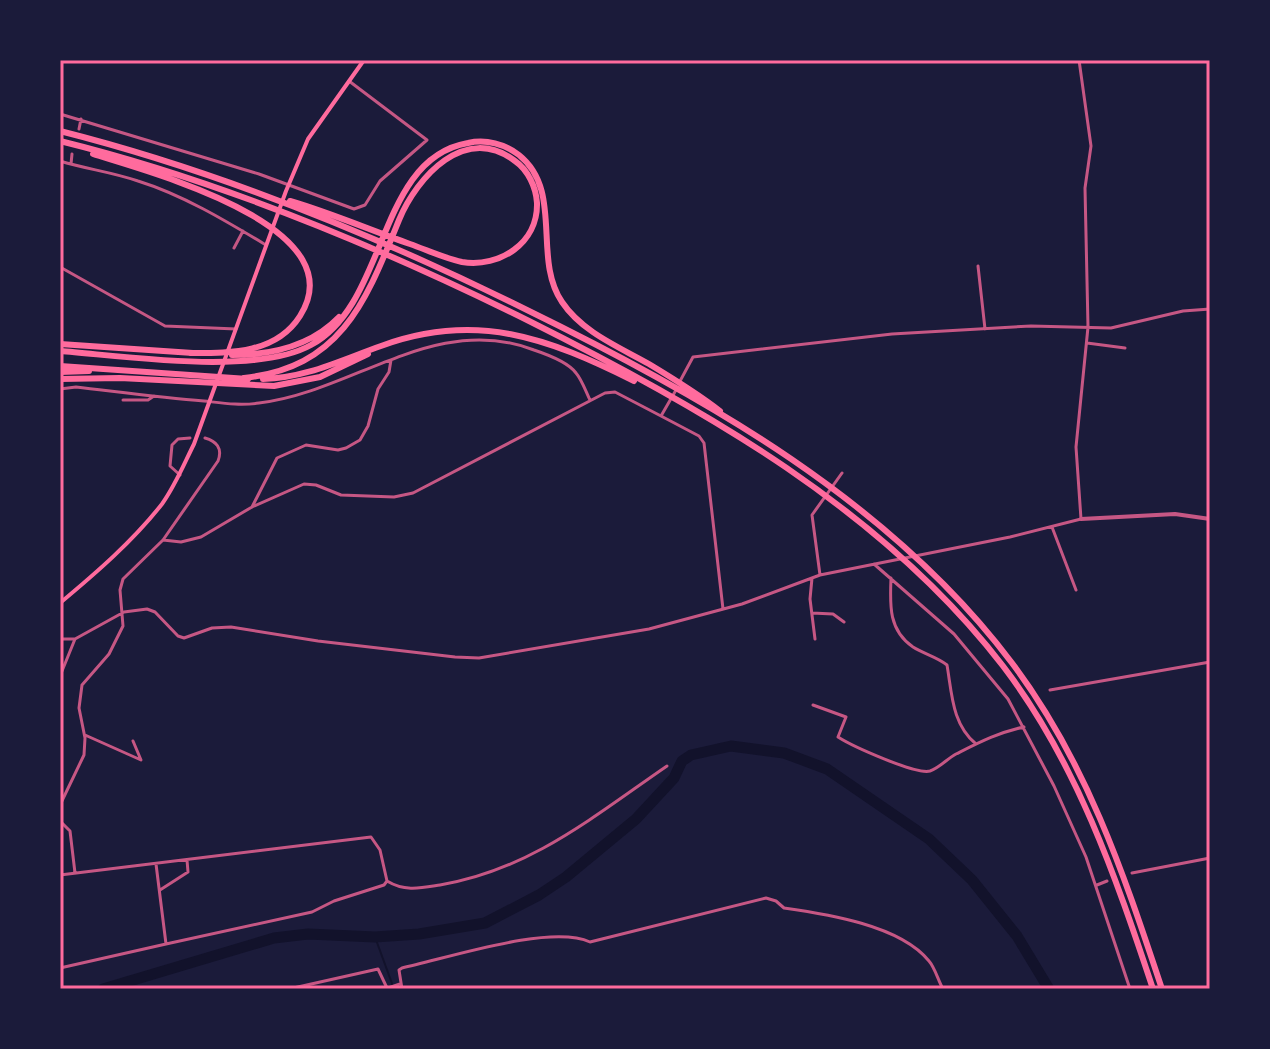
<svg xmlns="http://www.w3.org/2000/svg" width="1270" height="1049" font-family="'Work Sans',sans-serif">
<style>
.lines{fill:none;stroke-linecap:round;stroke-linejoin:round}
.stream{stroke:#12122b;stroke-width:2}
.river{stroke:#12122b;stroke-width:11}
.minor{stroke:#c65784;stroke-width:3}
.tertiary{stroke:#c65784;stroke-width:4}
.secondary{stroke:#ff6b9d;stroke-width:4}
.motorway{stroke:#ff6b9d;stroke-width:6}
.neatline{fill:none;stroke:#ff6b9d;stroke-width:3}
</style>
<rect width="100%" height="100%" fill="#1b1b3a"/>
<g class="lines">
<path class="stream" d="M375,937L394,989"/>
<path class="river" d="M103,989L274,938L308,934L375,937L419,934L485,923L539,895L566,877L636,819L674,778L682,761L691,755L731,746L784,753L827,769L929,839L972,880L1017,936L1049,989"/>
<path class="minor" d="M60,114L259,174L354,209L365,205L380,181L427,140L349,81
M79,129L81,119
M60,161C86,169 112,172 138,181C183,195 226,221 266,245
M71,164L72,154
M234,248L243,231
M978,266L985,329
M60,267L165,326L236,329
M1087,343L1125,348
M679,383L693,357L892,334L1031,326L1111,328L1183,311L1210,309
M60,389L76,387C119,392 161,398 204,401C222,403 240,406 259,403C353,392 436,312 534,350C546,354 568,362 576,373C582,380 586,392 590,400
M123,400H148L154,396
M661,416L699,436L704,443L723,609
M180,475L170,466L172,445L178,439L190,438
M252,507L277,458L306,445L338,450L346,448L360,440L368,426L378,389L389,372L391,360
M1052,527L1076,590
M163,540L181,542L201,537L252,507L304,484L316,485L341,495L394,497L413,493L605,393L615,392L661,416L676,390
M874,564L954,634L1008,699L1054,786L1086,857L1130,989
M820,575L812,515L842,473
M812,578L810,599L815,639
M891,578C890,604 888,630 913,647C924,654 937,657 947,665C952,694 952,724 976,744
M812,613L833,614L844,622
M60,639H75L124,612L147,609L155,612L178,636L184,638L212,628L231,627L318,641L455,657L479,658L649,629L742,604L820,575L1010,537L1081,519L1076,447L1088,327L1085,188L1091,146L1079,60
M60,676L75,639
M1050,690L1210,662
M813,705L846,717L838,737C852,746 916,775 930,771C939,768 947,759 956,754C978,743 999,732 1024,727
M85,735L141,760L133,741
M60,805L84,755L85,738L79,708L82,685L109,654L123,626L120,590L123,579L163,540L218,461C223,448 216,441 205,438
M60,821L70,831L75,873
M1132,873L1210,858
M60,875L371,837L380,850L387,881L384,885L334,901L312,912L166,944L156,864
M387,881C405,892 421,888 440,885C530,870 594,816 667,766
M1097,885L1107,881
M160,890L188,872L187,860
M60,968L166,944
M289,989L378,969L387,988
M385,989L400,984
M402,989L399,970L402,968C448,958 550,924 590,942L766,898L776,901L784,908C826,914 900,925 929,961C935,968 938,980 943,989"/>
<path class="tertiary" d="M1081,519L1175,514L1210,519"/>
<path class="secondary" d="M60,603C96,573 133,541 162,504C175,486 184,464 194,444L286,191L308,139L364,60"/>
<path class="motorway" d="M60,131C222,172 378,236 527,310C705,397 891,502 1012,663C1087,763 1123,872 1162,989
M60,141C222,181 380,247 529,321C703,408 883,510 1003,666C1077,763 1115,875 1153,989
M93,154C149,172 357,226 300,316C276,354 230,353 190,353
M60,344L193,353
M60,351C125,356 255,376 311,345C389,303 376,159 468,143C486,139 505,144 519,155C564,191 532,258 562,302C582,332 619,347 649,364C674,379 697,393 720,411
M232,355C271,355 311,346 339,317
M60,366L248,379
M60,372L89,371
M244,378C342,367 366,301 399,220C417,177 465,123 515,161C528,170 536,187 537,203C538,243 500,268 462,262C444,258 427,250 410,244C370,230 331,213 290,201
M60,379L120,378L274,386L320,377L368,354
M263,379C306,378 341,360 381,346C476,311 548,338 634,381"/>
</g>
<rect width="1270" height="1049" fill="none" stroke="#1b1b3a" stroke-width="124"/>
<rect x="62" y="62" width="1146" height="925" class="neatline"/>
</svg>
